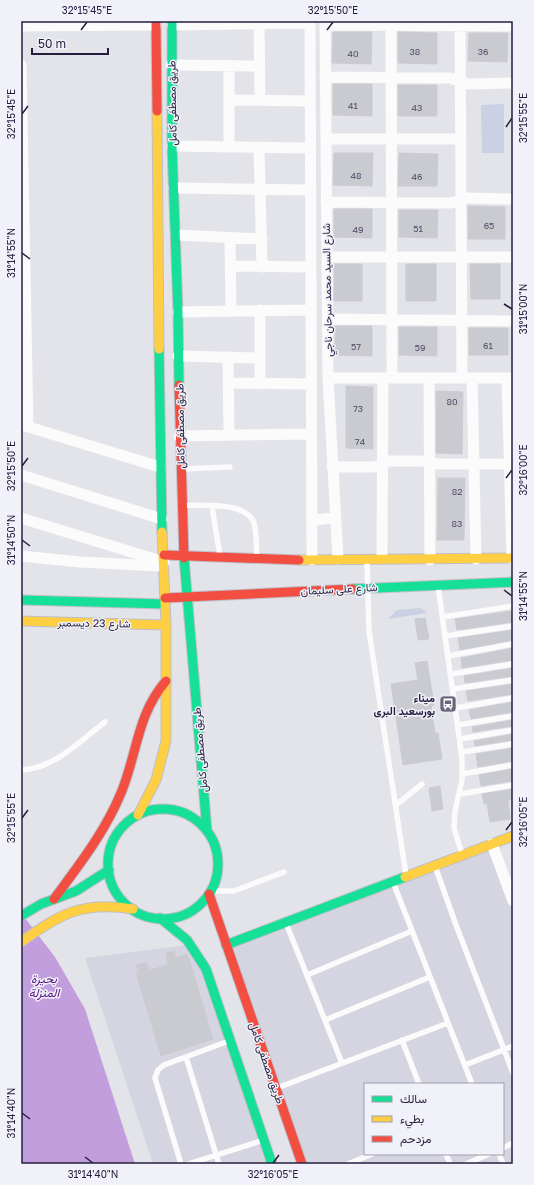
<svg xmlns="http://www.w3.org/2000/svg" width="534" height="1185" font-family="'Golos Text',Vazirmatn,sans-serif">
<style>
.built{fill:#d5d5e1;fill-rule:evenodd}
.green{fill:#cad1e4}
.water{fill:#c29edd}
.building{fill:#cacad1;stroke:#cccbd3}
.lines{fill:none;stroke-linecap:round;stroke-linejoin:round}
.fast-casing{stroke:#bfbfc9;stroke-width:11}
.slow-casing{stroke:#bfbfc9;stroke-width:11}
.jam-casing{stroke:#bfbfc9;stroke-width:11}
.lane{stroke:#fbfbfc;stroke-width:5.5}
.street{stroke:#fbfbfc;stroke-width:11}
.fast{stroke:#16e098;stroke-width:9}
.slow{stroke:#ffcf43;stroke-width:9}
.jam{stroke:#f24e42;stroke-width:9}
.ticks{fill:none;stroke:#241f3f;stroke-width:1.5}
.labels{text-anchor:middle;stroke-width:3;stroke-linejoin:round;paint-order:stroke}
.number-label{font-size:9px;fill:#4f4c65}
.street-label{font-size:11px;fill:#241f3f;stroke:#f1f1f9}
.poi-label{font-size:11px;font-weight:bold;fill:#241f3f;stroke:#f1f1f9;text-anchor:end}
.water-label{font-size:12px;font-style:italic;fill:#541281;stroke:#f1f1f9}
.neatline{fill:none;stroke:#241f3f;stroke-width:1.5}
.ticks-label{font-size:10px;text-anchor:middle;fill:#241f3f}
</style>
<rect width="100%" height="100%" fill="#e3e3ea"/>
<path class="built" d="M490,850L513,905V1164H303L234,948ZM365,1084H503V1154H365Z
M188,945L204,974L266,1164H153L85,958Z"/>
<path class="green" d="M504,104V153H482L481,105Z
M421,608L427,613L388,619L397,610Z"/>
<path class="water" d="M21,913L55,957L85,1009L135,1164H21Z"/>
<path class="building" d="M333,32H372L371,64L332,63Z
M398,32L437,33V64L398,63Z
M469,33H508L507,62L468,61Z
M333,84H372V116L333,115Z
M398,85H437V116H398Z
M334,153H373L372,186L333,185Z
M399,153L438,154L437,186H398Z
M468,206L505,207V239H468Z
M334,209H372V238L334,237Z
M399,210H438L437,238L399,237Z
M334,264H362V301H334Z
M406,264H436V301H406Z
M470,264H500V299H471Z
M335,326H372V356L335,355Z
M399,327H437V356L399,355Z
M469,328H508V355H469Z
M346,386L373,387V449L346,448Z
M436,391L463,392L462,454L436,453Z
M438,478H465L464,540H437Z
M511,611L513,622L457,630L455,619Z
M425,618L429,639L418,640L415,619Z
M513,630V640L460,650L458,638Z
M513,648V660L462,668L461,658Z
M427,661L434,705L431,706L435,733H438L442,759L403,765L391,684L418,680L415,663Z
M513,668V676L465,683L464,676Z
M513,684V694L468,701L466,691Z
M513,702V712L471,719L469,710Z
M513,720V726L473,732L472,727Z
M513,734V740L475,746L474,741Z
M513,748V761L478,767L476,754Z
M513,769V781L481,786L479,775Z
M440,786L443,809L432,811L429,788Z
M513,789V799L508,800L510,819L490,822L487,803L484,804L482,794Z
M174,951L176,958L187,954L189,958L213,1039L161,1056L136,973H139L136,965L146,962L149,970L168,965L166,953Z"/>
<g class="lines">
<g class="fast-casing">
<path id="fast" d="M172,21V146L178,312L179,385
M159,349L162,532
M184,558L207,831
M353,589L513,582
M21,600L165,604
M108 864a55 55 0 1 1 110 0a55 55 0 1 1-110 0Z
M21,916L41,904L76,891L109,870
M160,918L187,940L206,969L272,1164
M226,945L405,877"/>
</g>
<g class="slow-casing">
<path id="slow" d="M157,111L159,349
M299,560L513,558
M21,621L166,625
M138,815L156,780L166,741V625L162,532
M405,877L513,836
M21,942C61,913 83,901 133,909"/>
</g>
<g class="jam-casing">
<path id="jam" d="M156,21L157,111
M179,385L184,558
M164,555L299,560
M165,598L353,589
M209,894L302,1164
M54,899C79,865 105,832 121,793C137,755 137,714 166,681"/>
</g>
<path class="lane" d="M182,469L230,467
M183,505C202,506 246,501 254,523C257,533 256,547 257,557
M212,507L220,556
M367,561L369,631L406,875
M438,586L462,758V780L455,811L454,828L462,854
M443,617L513,606
M445,636L513,626
M448,656L513,644
M451,674L513,664
M453,689L513,680
M455,708L513,698
M458,725L513,716
M460,739L513,730
M462,752L513,744
M21,770C54,769 80,741 105,722
M462,774L513,765
M460,794L513,785
M396,805L422,784
M435,866L456,925L513,1073
M393,882L472,1084
M211,891H234L284,872
M286,923L342,1063
M307,975L412,931
M325,1020L430,977
M402,1040L419,1084
M186,1057L219,1164
M465,1065L513,1046
M277,1088L448,1023
M503,1148L513,1143
M446,1154L450,1164
M499,1154L503,1164
M181,1164L155,1078L158,1070L164,1065L229,1041
M188,1164L264,1140
M348,1164L372,1154
M466,1164L489,1154"/>
<path class="street" d="M259,21L260,100
M310,21L312,560
M325,21L328,378L338,559
M391,21L392,378
M460,21L462,378
M172,25L310,23
M325,25L513,26
M21,26L156,25
M21,65L28,426
M171,65L259,66
M229,65V145
M325,77L450,78L468,84L513,83
M229,100L310,101
M326,139H461
M172,146L311,148
M259,147L262,267
M174,188L311,190
M326,202L451,203L468,198L513,199
M176,235L262,239
M230,238L231,310
M327,257H513
M231,266L310,267
M260,310V384
M178,312L310,310
M328,319L513,321
M178,356L260,358
M228,357L229,434
M328,378H513
M429,378L430,560
M472,378L476,559
M507,378L512,558
M228,383L311,384
M22,425L160,467
M179,436L311,434
M332,467H374L389,461H423L437,464H513
M21,475L162,519
M21,518L164,562
M313,520L335,518
M21,556L80,562L160,566
M382,558L383,378
M492,844L513,901"/>
<use href="#fast" class="fast"/>
<use href="#slow" class="slow"/>
<use href="#jam" class="jam"/>
</g>
<path class="ticks" d="M81,30L87,22M327,30L333,22M22,114L28,106M506,127L512,118M22,253L30,259M504,304L512,309M22,466L28,458M506,478L512,470M22,540L30,546M504,590L512,596M22,818L28,810M506,830L512,822M22,1113L30,1119M85,1157L93,1163M273,1163L279,1155"/>
<defs>
<g id="bus-square" transform="scale(0.9)"><rect x="-9" y="-9" width="18" height="18" rx="4" fill="#67647b" stroke="#f1f1f9"/><path d="M-5-6H5V4H4V6H2V4H-2V6H-4V4H-5ZM-3.5-4V0h7V-4ZM-3.5 1.2v1.5H-2V1.2ZM2 1.2v1.5H3.5V1.2Z" fill="#fff"/></g>
</defs>
<g fill-rule="evenodd">
<use href="#bus-square" x="448" y="704"/>
</g>
<g class="labels">
<g class="number-label">
<text x="415" y="55">38</text>
<text x="483" y="55">36</text>
<text x="353" y="57">40</text>
<text x="353" y="109">41</text>
<text x="417" y="111">43</text>
<text x="356" y="179">48</text>
<text x="417" y="180">46</text>
<text x="489" y="229">65</text>
<text x="418" y="232">51</text>
<text x="358" y="233">49</text>
<text x="488" y="349">61</text>
<text x="356" y="350">57</text>
<text x="420" y="351">59</text>
<text x="452" y="405">80</text>
<text x="358" y="412">73</text>
<text x="360" y="445">74</text>
<text x="457" y="495">82</text>
<text x="457" y="527">83</text>
</g>
<g class="street-label">
<text transform="translate(172 103) rotate(-91)" y="4">طريق مصطفى كامل</text>
<text transform="translate(327 290) rotate(-91)" y="4">شارع السيد محمد سرحان ناجي</text>
<text transform="translate(180 426) rotate(-91)" y="4">طريق مصطفى كامل</text>
<text transform="translate(339 589) rotate(-3)" y="4">شارع على سليمان</text>
<text transform="translate(94 623) rotate(1)" y="4">شارع 23 ديسمبر</text>
<text transform="translate(200 750) rotate(-95)" y="4">طريق مصطفى كامل</text>
<text transform="translate(267 1063) rotate(71)" y="4">طريق مصطفى كامل</text>
</g>
<g class="poi-label">
<text x="435" y="702">ميناء<tspan x="435" dy="13">بورسعيد البرى</tspan></text>
</g>
<g class="water-label">
<text x="44" y="983">بحيرة<tspan x="44" dy="14">المنزلة</tspan></text>
</g>
</g>
<rect width="534" height="1185" fill="none" stroke="#f1f1f9" stroke-width="44"/>
<rect x="364" y="1083" width="140" height="72" fill="#f1f1f9" stroke="#9f9daf"/>
<rect x="372" y="1096" width="20" height="6" fill="#16e098" stroke="#9f9daf"/>
<text x="400" y="1103" font-size="12" fill="#241f3f">سالك</text>
<rect x="372" y="1116" width="20" height="6" fill="#ffcf43" stroke="#9f9daf"/>
<text x="400" y="1123" font-size="12" fill="#241f3f">بطيء</text>
<rect x="372" y="1136" width="20" height="6" fill="#f24e42" stroke="#9f9daf"/>
<text x="400" y="1143" font-size="12" fill="#241f3f">مزدحم</text>
<path d="M32 48v6h76v-6" fill="none" stroke="#241f3f" stroke-width="2"/>
<text x="38" y="48" font-size="12" fill="#241f3f" stroke="#f1f1f9" stroke-width="3" paint-order="stroke">50 m</text>
<rect x="22" y="22" width="490" height="1141" class="neatline"/>
<g class="ticks-label">
<text x="87" y="14">32°15'45"E</text>
<text x="333" y="14">32°15'50"E</text>
<text transform="translate(11 114) rotate(-90)" y="4">32°15'45"E</text>
<text transform="translate(523 118) rotate(-90)" y="4">32°15'55"E</text>
<text transform="translate(11 253) rotate(-90)" y="4">31°14'55"N</text>
<text transform="translate(523 309) rotate(-90)" y="4">31°15'00"N</text>
<text transform="translate(11 466) rotate(-90)" y="4">32°15'50"E</text>
<text transform="translate(523 470) rotate(-90)" y="4">32°16'00"E</text>
<text transform="translate(11 540) rotate(-90)" y="4">31°14'50"N</text>
<text transform="translate(523 596) rotate(-90)" y="4">31°14'55"N</text>
<text transform="translate(11 818) rotate(-90)" y="4">32°15'55"E</text>
<text transform="translate(523 822) rotate(-90)" y="4">32°16'05"E</text>
<text transform="translate(11 1113) rotate(-90)" y="4">31°14'40"N</text>
<text x="93" y="1178">31°14'40"N</text>
<text x="273" y="1178">32°16'05"E</text>
</g>
</svg>
